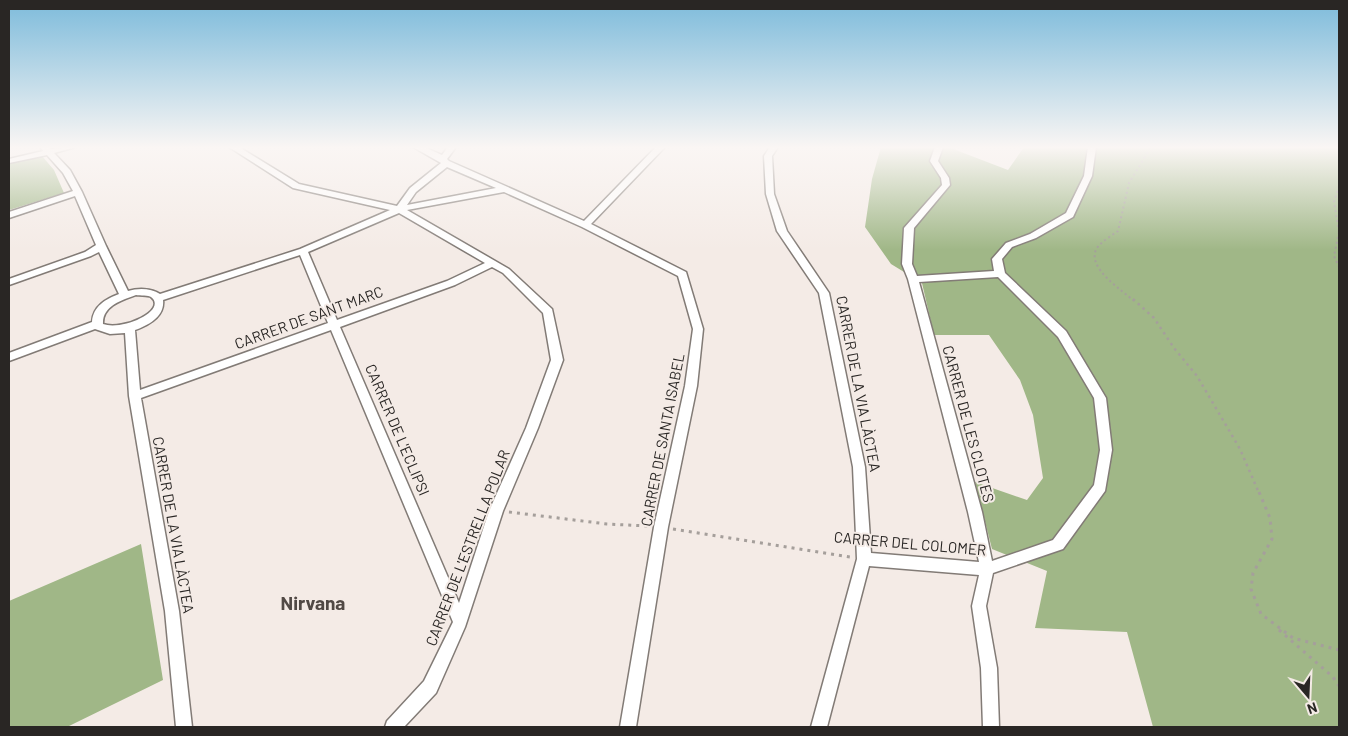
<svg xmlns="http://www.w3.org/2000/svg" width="1348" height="736" font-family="Barlow,sans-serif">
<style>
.forest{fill:#a0b787}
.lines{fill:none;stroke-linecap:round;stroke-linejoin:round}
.minor-casing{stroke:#827b76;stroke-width:3}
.path-far2{stroke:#a59f9b;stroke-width:2;stroke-dasharray:2 3;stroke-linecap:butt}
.path-far1{stroke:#a59f9b;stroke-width:2.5;stroke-dasharray:2.5 4;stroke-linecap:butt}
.path{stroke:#a59f9b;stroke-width:3;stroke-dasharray:3 5;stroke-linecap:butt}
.minor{fill:#fff;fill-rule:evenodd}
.labels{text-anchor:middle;stroke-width:4;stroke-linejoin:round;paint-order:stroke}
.street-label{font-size:15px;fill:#292624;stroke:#f4ebe6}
.near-neighbourhood-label{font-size:19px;font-weight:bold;fill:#514945;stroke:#f4ebe6}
</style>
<rect width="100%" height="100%" fill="#f4ebe6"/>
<path class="forest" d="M881,147H948L1008,170L1024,147H1339V727H1153L1127,632L1035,628L1047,571L992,549L975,482L1027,500L1043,478L1033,415L1020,380L989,335H934L922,283L891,264L865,227L872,179Z
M42,156L54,170L64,193L9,210V164Z
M141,544L163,680L67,727H9V601Z"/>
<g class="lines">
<g class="minor-casing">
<path id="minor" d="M40,147H49L51,149L76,147L54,153L70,170L82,192L106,246L128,291C138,288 151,288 160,294L300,249L390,210L293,188L229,147H239L299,184L397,206L410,188L441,163L413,147H424L442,155L448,147H456L447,159L449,161L584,221L656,147H665L591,224L686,272L703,329L697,386L668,527L636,727H620L654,527L685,386L693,329L678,276L582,227L504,192L407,210L509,269L552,309L563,360L538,428L503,511L465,627L436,693L404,727H385L387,721L424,681L453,622L331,330L141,398L179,611L192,727H176L165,611L129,396L125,333L110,334L95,329L9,361V353L92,322C93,306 106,299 119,294L99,252L91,256L9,285V279L85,252L96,245L75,196L9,218V212L73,191L63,173L47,155L9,163V159L43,151ZM447,167L496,188L407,205L416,192ZM399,213L485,263L447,281L337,320L308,252ZM300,255L328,323L140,390L135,330C149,325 165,316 163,300ZM492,267L503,273L543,313L551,360L526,428L489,511L459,603L340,327L455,285ZM136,295C140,296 149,295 151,297C168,310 123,331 103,324C102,306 122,300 136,295Z
M770,147H778L772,156L774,194L787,231L829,293L865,467L871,553L979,562L968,512L908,279L902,264L904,228L942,185L941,178L930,161L935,147H943L938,161L949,178L950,185L914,228L912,264L917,276L994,271L992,259L1006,243L1030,234L1066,213L1084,176L1088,147H1096L1092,176L1073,217L1036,238L1012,247L1002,259L1005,273L1066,331L1106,398L1112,450L1105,491L1063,549L993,573L986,606L997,668L999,727H983L981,668L972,606L979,575L869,566L827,727H811L857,559L853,467L819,293L777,231L766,194L764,156ZM998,277L1058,337L1094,398L1100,450L1094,485L1053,540L992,561L982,512L919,282Z"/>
</g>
<path class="path-far2" d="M1339,186L1334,202L1339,232
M1339,232L1334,256L1339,267
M1134,301C1122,290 1085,267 1097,248C1102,241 1111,236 1118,231L1129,183L1151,147"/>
<path class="path-far1" d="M1133,299L1154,318L1174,348L1197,376L1240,449L1259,493"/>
<path class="path" d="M1259,492L1270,518L1272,539L1253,573L1251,589L1261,614L1293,638L1339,650
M509,512L607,524L648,526
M673,529L850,557
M1279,630L1333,677L1339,686"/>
<use href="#minor" class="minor"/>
</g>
<linearGradient id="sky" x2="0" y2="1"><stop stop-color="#7dbbdb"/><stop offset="0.59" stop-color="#faf6f4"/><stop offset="1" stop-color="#faf6f4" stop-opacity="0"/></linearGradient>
<rect width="1348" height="250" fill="url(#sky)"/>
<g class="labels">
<g class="street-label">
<text transform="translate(309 318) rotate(-20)" y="5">CARRER DE SANT MARC</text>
<text transform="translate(858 384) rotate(79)" y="5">CARRER DE LA VIA LÀCTEA</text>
<text transform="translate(968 424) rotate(75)" y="5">CARRER DE LES CLOTES</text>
<text transform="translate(397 430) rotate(67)" y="5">CARRER DE L'ECLIPSI</text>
<text transform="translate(663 440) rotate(-79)" y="5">CARRER DE SANTA ISABEL</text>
<text transform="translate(173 525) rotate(80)" y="5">CARRER DE LA VIA LÀCTEA</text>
<text transform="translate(910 544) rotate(5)" y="5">CARRER DEL COLOMER</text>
<text transform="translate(468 548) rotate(-69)" y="5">CARRER DE L'ESTRELLA POLAR</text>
</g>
<g class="near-neighbourhood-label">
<text x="313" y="610">Nirvana</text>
</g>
</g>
<rect width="1348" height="736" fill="none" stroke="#292624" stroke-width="20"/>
<g transform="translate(1308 696) rotate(161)" stroke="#f4ebe6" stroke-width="4" paint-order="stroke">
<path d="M0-4L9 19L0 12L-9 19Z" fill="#292624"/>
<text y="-8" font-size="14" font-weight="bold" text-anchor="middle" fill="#292624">N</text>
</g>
</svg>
